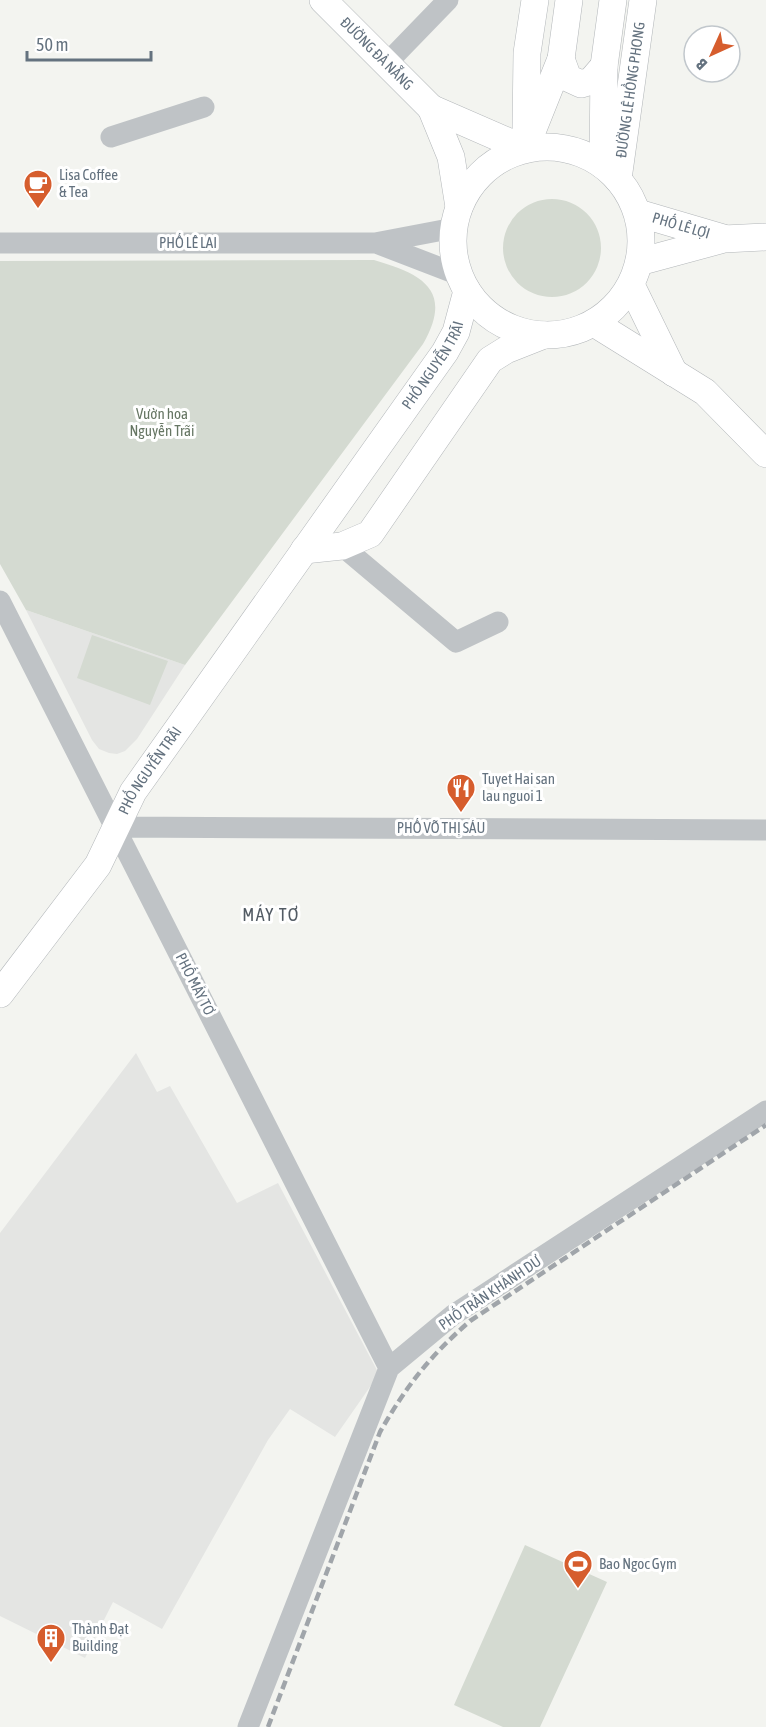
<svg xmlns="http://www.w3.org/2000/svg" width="766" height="1727" font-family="'Asap Condensed',sans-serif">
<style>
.built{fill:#e4e5e3}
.green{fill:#d4dad1}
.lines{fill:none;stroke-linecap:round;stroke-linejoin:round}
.major-casing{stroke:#b2b6b9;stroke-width:28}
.minor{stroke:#bfc3c6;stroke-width:21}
.major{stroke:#fff;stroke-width:27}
.rail{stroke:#a0a5aa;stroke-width:4.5;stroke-dasharray:9 4.5;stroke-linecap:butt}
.labels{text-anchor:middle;stroke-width:6;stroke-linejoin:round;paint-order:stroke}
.street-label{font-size:15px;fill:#64727f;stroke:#fff}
.poi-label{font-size:15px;fill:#64727f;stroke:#fff;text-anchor:start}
.park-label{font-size:15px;fill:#667663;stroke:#fff}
.quarter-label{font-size:18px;letter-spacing:1.5px;fill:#525b64;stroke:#fff}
</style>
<rect width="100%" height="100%" fill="#f3f4f0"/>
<path class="built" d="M26,610L185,665L137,739L125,751L117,754L109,753L99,749L92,740Z
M136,1053L157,1092L170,1086L237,1203L278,1183L379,1374L335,1437L290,1409L268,1440L162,1629L113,1602L85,1658L0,1616V1233Z"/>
<path class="green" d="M503 248a49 49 0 1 1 98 0a49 49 0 1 1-98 0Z
M374,260C422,274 454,290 423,344L185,665L26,610L0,564V261Z
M92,635L168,661L150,705L77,678Z
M525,1545L607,1582L540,1727H503L454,1705Z"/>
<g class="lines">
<g class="major-casing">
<g id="major">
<path id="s1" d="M323,0L431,108L525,149"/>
<path d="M561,59L568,78L581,84L591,81L604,66"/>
<path d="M431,108L451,157L459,207"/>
<path d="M526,130L527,53L535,0"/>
<circle cx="547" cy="241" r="94"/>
<path d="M525,149L561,59L569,0"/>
<path d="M603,165L604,66L613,0"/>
<path id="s2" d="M618,179L643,0"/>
<path id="s3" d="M638,213L723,238"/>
<path d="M639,262L724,239L766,237"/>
<path d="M631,285L674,373"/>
<path d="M594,323L705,392L766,454"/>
<path d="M304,550L342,546L370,534L490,360L506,350L544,335"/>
<path id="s4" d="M0,994L98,865L133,792L445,352L456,332L467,291"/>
</g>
</g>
<path class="minor" d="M386,64L448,0
M111,137L204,107
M0,243H375L454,228
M376,243L459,275
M342,546L456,642L498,622
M0,601L389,1368
M116,827L766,830
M248,1727L389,1368L453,1315L766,1111"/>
<use href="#major" class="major"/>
<path class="rail" d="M268,1727L380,1432C407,1385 429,1357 470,1321L766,1125"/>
</g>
<defs>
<g id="cafe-pin" transform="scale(1.5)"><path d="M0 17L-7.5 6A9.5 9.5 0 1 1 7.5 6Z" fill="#d65d2d" stroke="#fff"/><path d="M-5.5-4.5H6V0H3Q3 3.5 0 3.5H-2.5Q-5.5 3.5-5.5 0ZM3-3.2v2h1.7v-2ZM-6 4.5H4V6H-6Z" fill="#fff"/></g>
<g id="restaurant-pin" transform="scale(1.5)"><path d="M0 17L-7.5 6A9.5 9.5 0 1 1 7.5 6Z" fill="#d65d2d" stroke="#fff"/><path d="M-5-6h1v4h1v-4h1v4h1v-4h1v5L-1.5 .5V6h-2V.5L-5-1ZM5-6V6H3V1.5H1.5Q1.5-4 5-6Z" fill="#fff"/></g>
<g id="stadium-pin" transform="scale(1.5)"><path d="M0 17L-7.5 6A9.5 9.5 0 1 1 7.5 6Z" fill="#d65d2d" stroke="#fff"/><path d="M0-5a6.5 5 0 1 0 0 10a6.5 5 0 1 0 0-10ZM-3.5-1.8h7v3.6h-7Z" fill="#fff"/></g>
<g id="building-pin" transform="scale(1.5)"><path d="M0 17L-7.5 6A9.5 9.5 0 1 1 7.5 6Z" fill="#d65d2d" stroke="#fff"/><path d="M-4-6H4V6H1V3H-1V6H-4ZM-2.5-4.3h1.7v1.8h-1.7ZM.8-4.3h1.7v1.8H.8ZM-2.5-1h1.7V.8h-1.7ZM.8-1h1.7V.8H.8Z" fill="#fff"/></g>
</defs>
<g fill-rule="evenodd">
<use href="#cafe-pin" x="38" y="184"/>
<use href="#restaurant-pin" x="461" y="788"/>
<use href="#stadium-pin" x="578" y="1564"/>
<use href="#building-pin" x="51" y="1638"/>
</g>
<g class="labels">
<g class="street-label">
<text dy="5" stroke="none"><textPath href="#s1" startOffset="76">ĐƯỜNG ĐÀ NẴNG</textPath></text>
<text dy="5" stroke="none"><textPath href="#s2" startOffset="90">ĐƯỜNG LÊ HỒNG PHONG</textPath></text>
<text dy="5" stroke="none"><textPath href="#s3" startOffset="45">PHỐ LÊ LỢI</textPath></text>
<text x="188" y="248">PHỐ LÊ LAI</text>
<text dy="5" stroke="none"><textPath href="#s4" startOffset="765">PHỐ NGUYỄN TRÃI</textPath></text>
<text dy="5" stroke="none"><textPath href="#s4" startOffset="270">PHỐ NGUYỄN TRÃI</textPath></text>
<text x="441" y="833">PHỐ VÕ THỊ SÁU</text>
<text transform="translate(195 984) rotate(63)" y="5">PHỐ MÁY TƠ</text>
<text transform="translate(490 1293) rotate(-34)" y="5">PHỐ TRẦN KHÁNH DƯ</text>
</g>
<g class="poi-label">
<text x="59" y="180">Lisa Coffee<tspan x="59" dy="17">&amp; Tea</tspan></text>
<text x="482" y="784">Tuyet Hai san<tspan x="482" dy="17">lau nguoi 1</tspan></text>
<text x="599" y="1569">Bao Ngoc Gym</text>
<text x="72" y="1634">Thành Đạt<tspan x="72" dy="17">Building</tspan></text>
</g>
<g class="park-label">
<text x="162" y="419">Vườn hoa<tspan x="162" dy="17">Nguyễn Trãi</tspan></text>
</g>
<g class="quarter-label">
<text x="271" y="921">MÁY TƠ</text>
</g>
</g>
<g transform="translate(712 54) rotate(225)"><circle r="28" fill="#ffffff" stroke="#c1c7cc" stroke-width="1.5"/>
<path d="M0-4.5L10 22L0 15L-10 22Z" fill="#d65d2d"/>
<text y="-9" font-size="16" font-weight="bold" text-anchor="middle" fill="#64727f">B</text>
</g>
<path d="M27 51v9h124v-9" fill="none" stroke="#64727f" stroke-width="3"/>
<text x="36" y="51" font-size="18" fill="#64727f" stroke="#ffffff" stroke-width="4.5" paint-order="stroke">50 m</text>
</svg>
